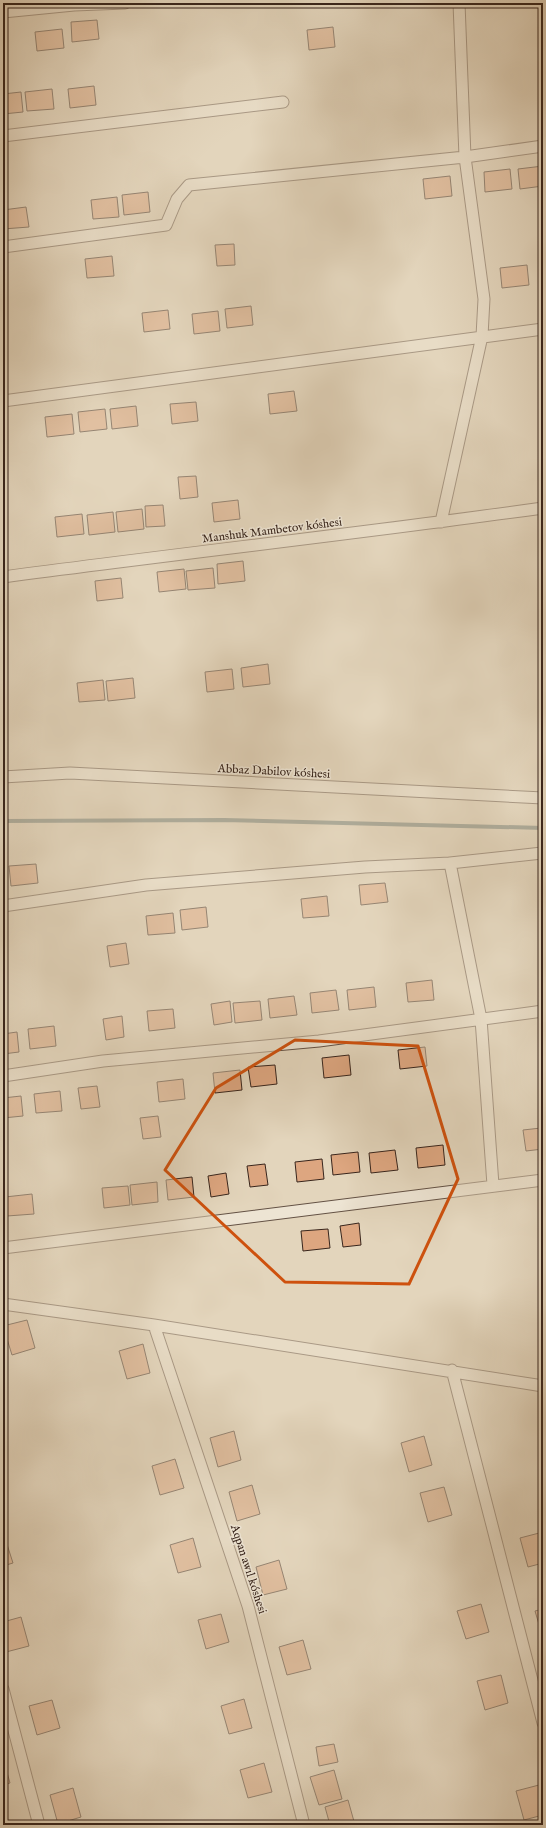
<svg xmlns="http://www.w3.org/2000/svg" width="546" height="1828" font-family="'IM FELL English',serif">
<style>
.lines{fill:none;stroke-linecap:round;stroke-linejoin:round}
.stream{stroke:#707d76;stroke-width:4}
.building{fill:#dda680;stroke:#38251c}
.minor-casing{stroke:#635144;stroke-width:13}
.minor{stroke:#ede4d3;stroke-width:11}
.marked{fill:none;stroke:#ce510e;stroke-width:3;stroke-linejoin:round}
.labels{text-anchor:middle;stroke-width:3;stroke-linejoin:round;paint-order:stroke}
.street-label{font-size:12px;fill:#38251c;stroke:#ede4d3}
</style>
<rect width="100%" height="100%" fill="#e3d5bc"/>
<filter id="stains"><feTurbulence type="fractalNoise" baseFrequency=".005" numOctaves="4"/><feColorMatrix values="0 0 0 0 .2 0 0 0 0 .09 0 0 0 0 .02 0 0 0 .5 -.17"/></filter>
<radialGradient id="worn" r=".72"><stop offset=".6" stop-color="#630" stop-opacity="0"/><stop offset="1" stop-color="#630" stop-opacity=".3"/></radialGradient>
<g class="lines">
<path class="stream" d="M3,821L224,820L543,828"/>
</g>
<path class="building" d="M97,20L99,39L72,42L71,22Z
M333,27L335,47L309,50L307,30Z
M62,29L64,48L37,51L35,32Z
M94,86L96,105L70,108L68,89Z
M52,89L54,109L27,111L25,92Z
M21,92L23,112L3,114V94Z
M543,166V186L520,189L518,169Z
M510,169L512,189L485,192L484,172Z
M450,176L452,196L425,199L423,179Z
M148,192L150,212L124,215L122,195Z
M117,197L119,217L93,219L91,200Z
M26,207L29,227L3,229V210Z
M234,244L235,265L217,266L215,245Z
M112,256L114,276L87,278L85,259Z
M527,265L529,285L502,288L500,268Z
M251,306L253,325L227,328L225,309Z
M168,310L170,329L144,332L142,313Z
M218,311L220,331L194,334L192,314Z
M294,391L297,411L270,414L268,394Z
M196,402L198,421L172,424L170,404Z
M136,406L138,426L112,429L110,409Z
M105,409L107,429L80,432L78,412Z
M72,414L74,434L47,437L45,417Z
M196,476L198,497L180,499L178,477Z
M238,500L240,519L214,522L212,503Z
M163,505L165,526L146,527L145,506Z
M142,509L144,529L118,532L116,512Z
M113,512L115,532L89,535L87,515Z
M82,514L84,534L57,537L55,517Z
M243,561L245,581L218,584L217,564Z
M213,568L215,588L188,590L186,571Z
M184,569L186,589L159,592L157,572Z
M121,578L123,598L97,601L95,581Z
M268,664L270,684L243,687L241,668Z
M232,669L234,689L207,692L205,672Z
M133,678L135,698L108,701L106,681Z
M103,680L105,700L79,702L77,683Z
M36,864L38,883L11,886L9,866Z
M3,866H4L7,887L3,888Z
M385,883L388,902L361,905L359,885Z
M327,896L329,916L303,918L301,899Z
M206,907L208,927L182,930L180,910Z
M173,913L175,933L148,935L146,916Z
M126,943L129,964L110,967L107,946Z
M432,980L434,1000L408,1002L406,983Z
M374,987L376,1007L349,1010L347,990Z
M336,990L339,1010L312,1013L310,993Z
M294,996L297,1015L270,1018L268,999Z
M230,1001L232,1022L214,1025L211,1004Z
M260,1001L262,1020L235,1023L233,1003Z
M173,1009L175,1028L149,1031L147,1011Z
M122,1016L124,1037L106,1040L103,1019Z
M54,1026L56,1046L30,1049L28,1029Z
M17,1032L19,1052L3,1054V1034Z
M425,1047L427,1066L400,1069L398,1050Z
M349,1055L351,1075L324,1078L322,1058Z
M275,1065L277,1084L251,1087L248,1067Z
M240,1070L242,1090L215,1093L213,1073Z
M183,1079L185,1099L159,1102L157,1082Z
M97,1086L100,1107L81,1109L78,1088Z
M60,1091L62,1111L36,1113L34,1094Z
M21,1096L23,1116L3,1118V1098Z
M158,1116L161,1137L143,1139L140,1118Z
M541,1128L543,1149L526,1151L523,1130Z
M443,1145L445,1165L418,1168L416,1148Z
M395,1150L398,1170L371,1173L369,1153Z
M358,1152L360,1172L333,1175L331,1155Z
M322,1159L324,1179L297,1182L295,1162Z
M265,1164L268,1185L250,1187L247,1166Z
M226,1173L229,1194L211,1197L208,1176Z
M192,1177L194,1197L168,1200L166,1180Z
M157,1182L158,1202L132,1205L130,1185Z
M128,1186L130,1205L104,1208L102,1188Z
M32,1194L34,1214L7,1216L5,1197Z
M359,1223L361,1245L343,1247L340,1226Z
M328,1229L330,1248L303,1251L301,1231Z
M27,1320L35,1348L12,1355L3,1326Z
M143,1344L150,1373L127,1379L119,1351Z
M234,1431L241,1460L218,1467L210,1438Z
M424,1436L432,1465L409,1472L401,1443Z
M175,1459L184,1488L160,1495L152,1466Z
M252,1485L260,1514L237,1521L229,1492Z
M444,1487L452,1515L428,1522L420,1493Z
M543,1532V1563L528,1567L520,1538Z
M3,1535H4L13,1563L3,1566Z
M193,1538L201,1567L178,1573L170,1545Z
M279,1560L287,1589L263,1595L256,1567Z
M481,1604L489,1632L466,1639L457,1611Z
M543,1609V1638L535,1611Z
M221,1614L229,1642L206,1649L198,1620Z
M21,1617L29,1646L6,1652L3,1642V1622Z
M303,1640L311,1669L287,1675L279,1647Z
M501,1675L508,1703L485,1710L477,1681Z
M244,1699L252,1728L229,1734L221,1706Z
M52,1700L60,1728L37,1735L29,1706Z
M334,1744L338,1762L319,1766L316,1747Z
M3,1758L10,1783L3,1785Z
M264,1763L272,1792L248,1798L240,1770Z
M334,1770L342,1799L319,1805L310,1777Z
M539,1785L543,1798V1815L524,1820L516,1791Z
M73,1788L81,1817L58,1824L50,1795Z
M348,1800L355,1825H330L325,1807Z"/>
<g class="lines">
<g class="minor-casing">
<path id="minor" d="M3,12L74,5L125,3
M3,136L283,102
M3,247L166,225L177,199L189,185L465,157L543,146
M3,401L543,329
M441,522L482,336L484,299L465,157L459,3
M3,577C183,553 363,533 543,508
M3,777L70,773L543,798
M450,863L481,1019L493,1185
M3,906L146,885L365,867L450,863L542,853
M3,1076L103,1061L319,1041L543,1011
M3,1248L543,1180
M3,1304L154,1325L543,1386
M154,1325L248,1606L304,1825
M452,1370L543,1723
M3,1689L39,1825"/>
</g>
<use href="#minor" class="minor"/>
</g>
<path d="M0 0H546V1828H0ZM295,1040L418,1046L458,1179L409,1284L285,1282L165,1170L216,1088Z" fill="#e3d5bc" fill-opacity=".55" fill-rule="evenodd"/>
<path class="marked" d="M295,1040L418,1046L458,1179L409,1284L285,1282L165,1170L216,1088Z"/>
<g class="labels">
<g class="street-label">
<text transform="translate(272 530) rotate(-7)" y="4">Manshuk Mambetov kóshesi</text>
<text transform="translate(274 771) rotate(3)" y="4">Abbaz Dabilov kóshesi</text>
<text transform="translate(249 1569) rotate(72)" y="4">Aqpan awıl kóshesi</text>
</g>
</g>
<rect width="546" height="1828" fill="none" stroke="#e3d5bc" stroke-width="16"/>
<rect x="4" y="4" width="538" height="1820" fill="none" stroke="#38251c" stroke-width="2"/>
<rect x="8" y="8" width="530" height="1812" fill="none" stroke="#38251c"/>
<rect width="100%" height="100%" filter="url(#stains)"/>
<rect width="100%" height="100%" fill="url(#worn)"/>
</svg>
